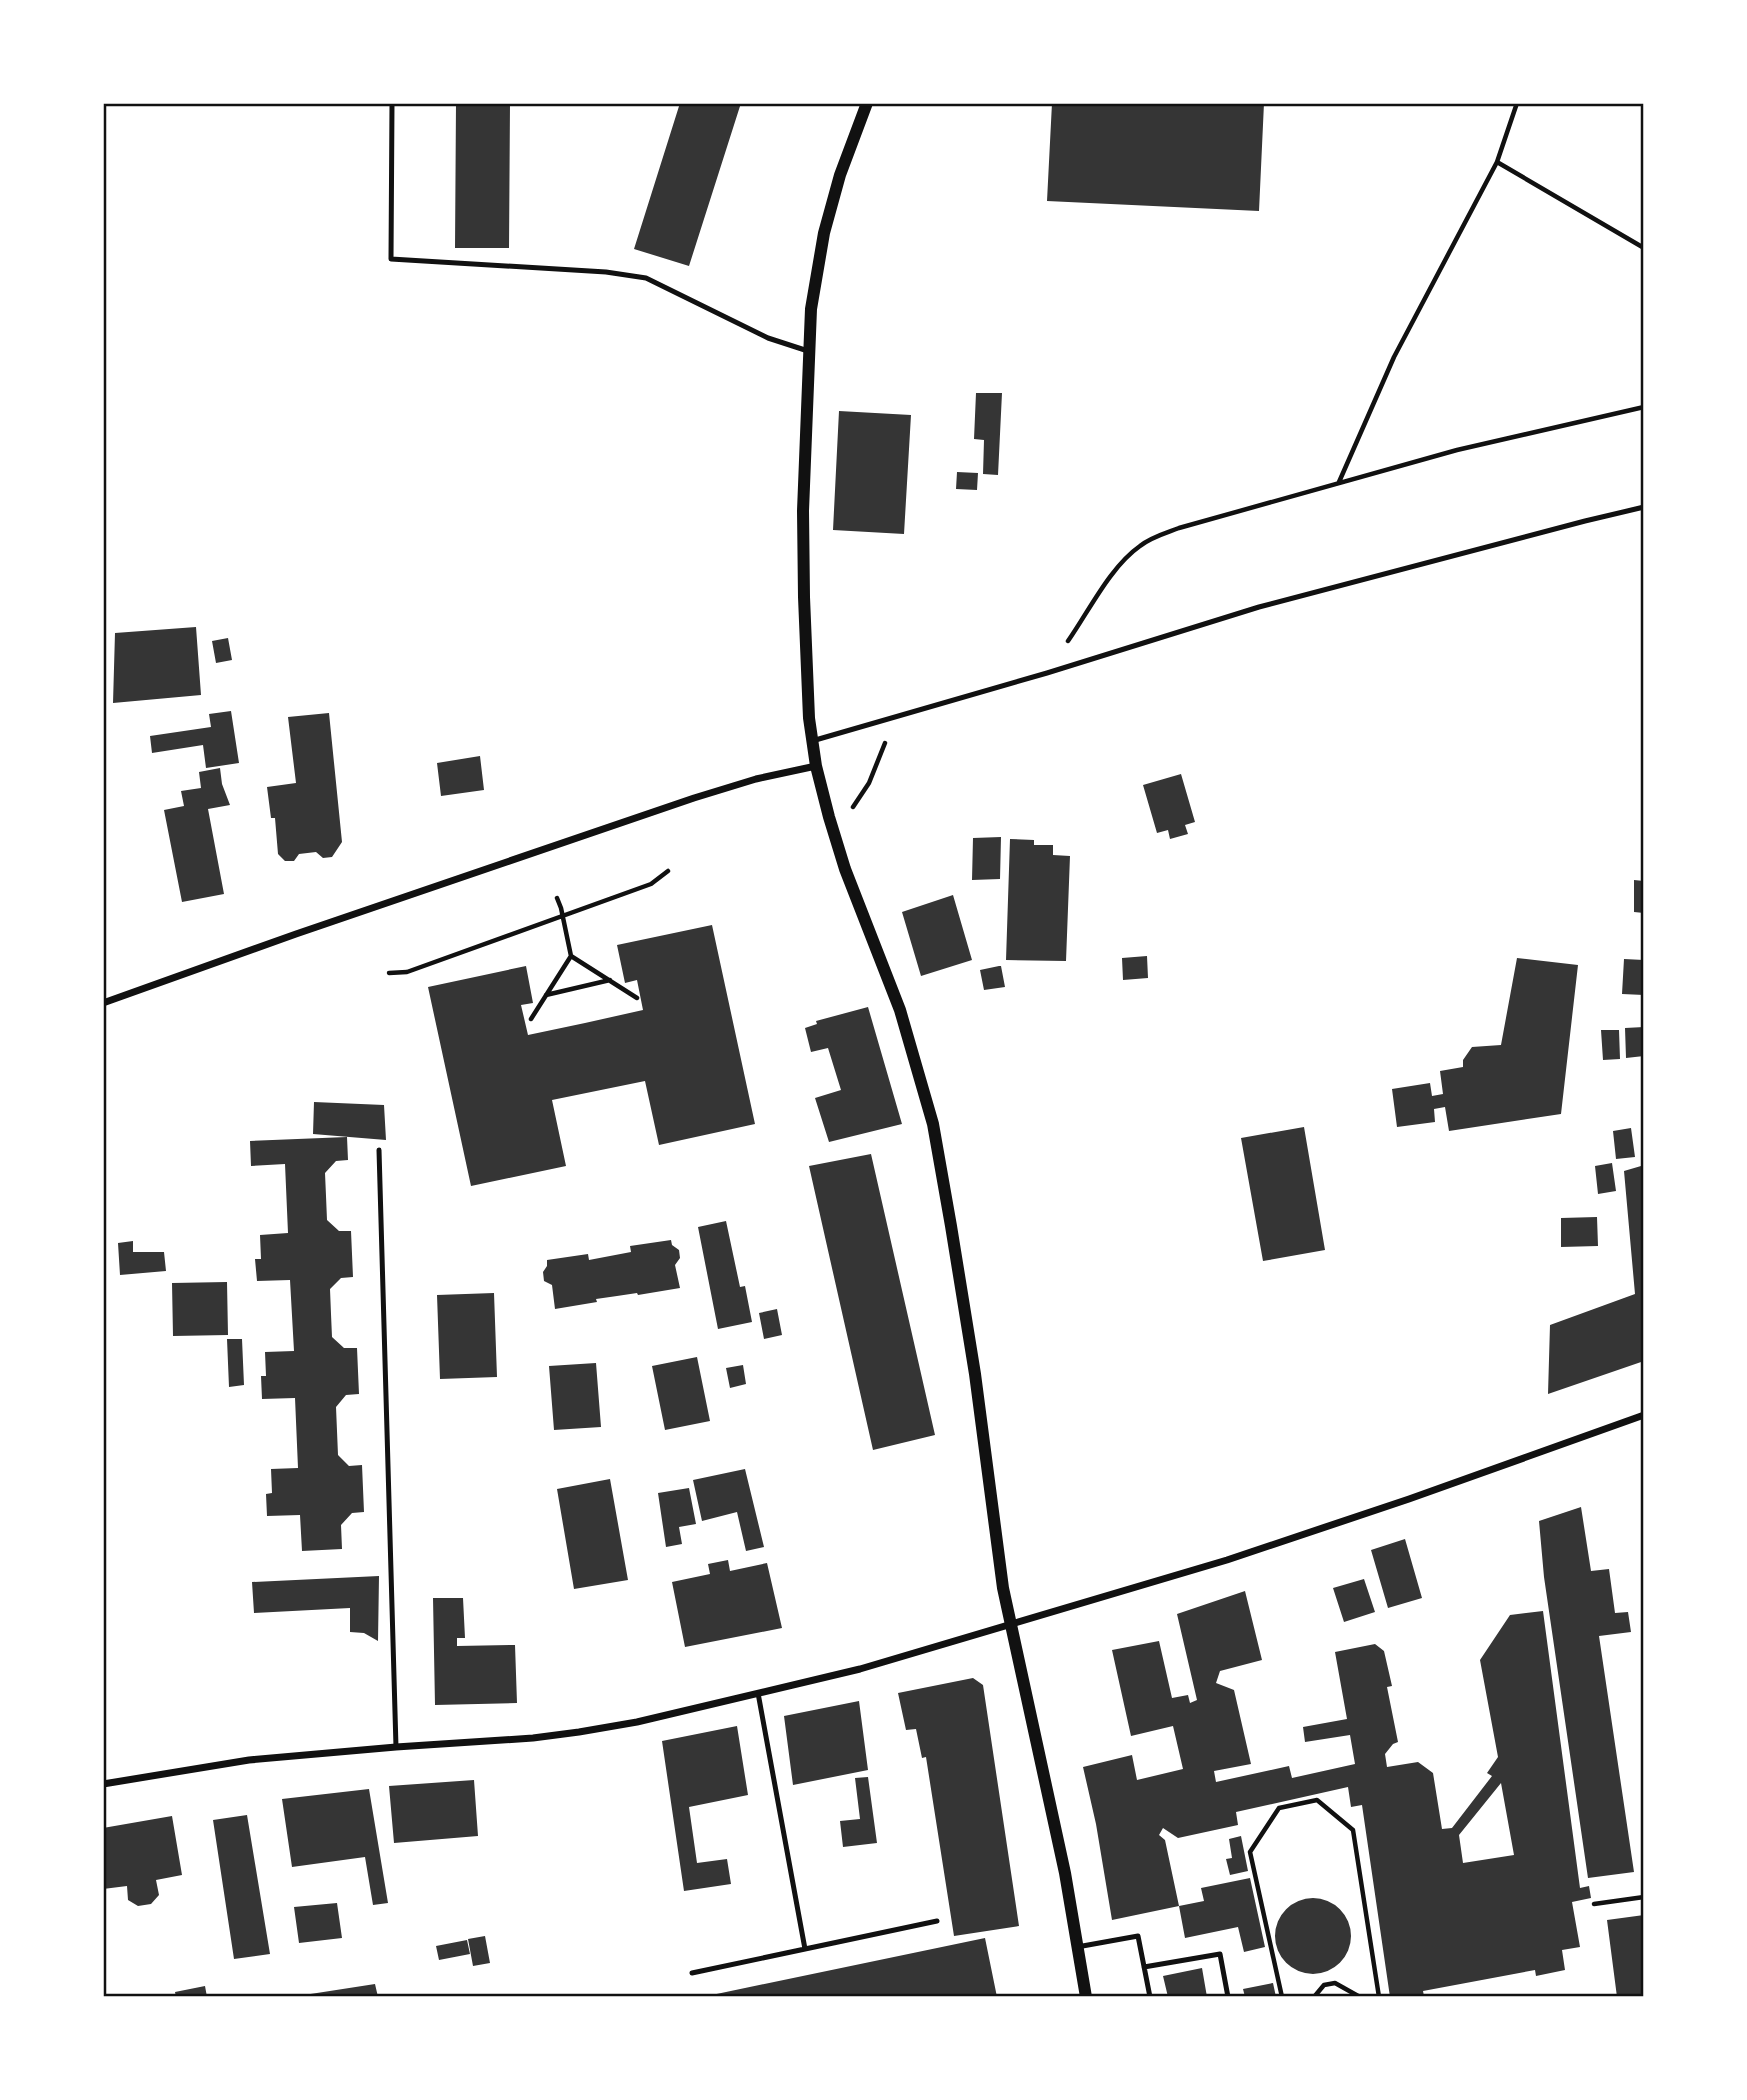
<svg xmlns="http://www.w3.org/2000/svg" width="1747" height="2100" font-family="'Fira Sans Condensed',sans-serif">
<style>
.building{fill:#353535;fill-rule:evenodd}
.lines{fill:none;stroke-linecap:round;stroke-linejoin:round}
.path{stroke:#111;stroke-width:4.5}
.service{stroke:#111;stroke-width:5}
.minor{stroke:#111;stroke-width:7}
.tertiary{stroke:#111;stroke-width:12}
.neatline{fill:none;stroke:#111;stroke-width:2.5}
</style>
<rect width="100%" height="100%" fill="#fff"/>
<path class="building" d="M456,103H510L509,248H455Z
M680,103H741L689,266L634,249Z
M1052,103H1264L1259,211L1047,201Z
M976,393H1002L998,475L983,474L984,440L974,439Z
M839,411L911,415L904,534L833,530Z
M957,472L978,473L977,490L956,489Z
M196,627L201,695L113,703L115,633Z
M228,638L232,660L216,663L212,641Z
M231,711L239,763L206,768L203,745L152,753L150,736L211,727L209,714Z
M329,713L342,842L332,857L323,858L316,852L299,854L294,861H285L278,854L275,818H271L267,787L296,783L288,717Z
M480,756L484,790L441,796L437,763Z
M220,768L222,784L230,805L208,809L224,894L182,902L164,810L184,806L181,791L201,788L199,772Z
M1181,774L1195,822L1185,825L1188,834L1170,839L1168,830L1157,833L1143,785Z
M1001,837L1000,879L972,880L973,838Z
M1010,839L1034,840V845H1053V855L1070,856L1066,961L1006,960Z
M1634,880L1644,881V913L1634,912Z
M953,895L972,960L921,976L902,912Z
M712,925L755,1124L659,1145L645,1081L552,1100L566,1166L471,1186L428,987L526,966L533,1003L521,1005L528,1035L585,1023L643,1010L637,980L625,983L617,945Z
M1147,956L1148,978L1123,980L1122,958Z
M1517,958L1578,965L1561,1114L1449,1131L1445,1107L1434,1109L1435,1122L1397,1127L1392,1089L1430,1083L1432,1096L1443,1094L1440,1071L1463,1067V1060L1472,1047L1501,1045Z
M1624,959L1644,960V995L1622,994Z
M999,966H1001L1005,987L984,990L980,970Z
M868,1007L902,1124L829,1142L815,1098L841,1090L828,1048L811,1052L805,1028L817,1024L816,1021Z
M1644,1027V1056L1626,1058L1625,1028Z
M1601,1030H1619L1620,1059L1603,1060Z
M314,1102L384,1105L386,1140L313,1134Z
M1304,1127L1325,1250L1263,1261L1241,1138Z
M1631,1128L1635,1157L1616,1159L1613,1131Z
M347,1137L348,1160L336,1161L325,1173L326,1196L327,1220L339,1231H351L353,1277L341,1278L330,1289L331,1314L332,1337L344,1348H357L359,1394L346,1395L336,1407L338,1455L349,1466L362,1465L364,1512L352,1513L341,1525L342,1549L302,1551L300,1515L267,1516L266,1494L272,1493L271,1469L298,1468L295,1398L262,1399L261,1376H266L265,1352L294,1351L290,1280L257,1281L255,1259H261L260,1235L288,1233L285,1164L251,1166L250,1141Z
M871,1154L935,1435L873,1450L809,1166Z
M1612,1163L1616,1191L1598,1194L1595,1166Z
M1641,1166L1644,1195V1361L1548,1394L1550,1325L1635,1294L1624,1171Z
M1597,1217L1598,1246L1561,1247V1218Z
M726,1221L740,1287L745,1286L752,1322L718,1329L698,1227Z
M671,1240L672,1245L679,1250L680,1258L675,1265L680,1288L638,1295L637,1293L617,1296L596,1299L597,1302L555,1309L552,1285L544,1281L543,1272L547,1266V1260L588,1254L589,1260L631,1252L630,1246Z
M133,1241V1252H164L166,1271L120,1275L118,1243Z
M227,1282L228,1335L173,1336L172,1283Z
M494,1293L497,1377L440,1379L437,1295Z
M777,1309L782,1335L764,1339L759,1313Z
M227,1339H242L244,1385L229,1387Z
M697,1357L710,1421L665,1430L652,1366Z
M596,1363L601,1427L554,1430L549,1366Z
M743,1365L746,1384L730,1388L726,1368Z
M745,1469L764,1547L746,1551L737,1512L702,1521L693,1480Z
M610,1479L628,1580L574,1589L557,1489Z
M689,1488L696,1524L679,1527L682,1544L666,1547L658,1493Z
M1581,1507L1591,1571L1609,1569L1615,1613L1628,1612L1631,1632L1599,1636L1634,1872L1588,1878L1544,1577L1539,1521Z
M1405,1539L1422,1598L1388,1608L1371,1550Z
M728,1560L730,1571L767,1563L782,1628L685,1647L672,1582L710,1574L708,1564Z
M379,1576L378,1641L364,1633L350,1632V1608L254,1613L252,1582Z
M1364,1579L1375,1612L1344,1622L1333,1588Z
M1245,1591L1262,1660L1220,1671L1216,1683L1234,1690L1251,1764L1214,1771L1216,1782L1289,1766L1292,1778L1355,1764L1350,1735L1305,1742L1303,1727L1347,1719L1335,1652L1375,1644L1384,1651L1392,1686L1387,1687L1398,1742L1393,1744L1385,1754L1387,1767L1418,1762L1433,1773L1442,1829L1452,1828L1492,1776L1487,1773L1498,1757L1480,1660L1510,1615L1543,1611L1580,1888L1589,1886L1591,1898L1572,1902L1580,1947L1562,1950L1565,1970L1536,1976L1535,1970L1423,1991L1424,1996L1420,1997H1390L1362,1805L1351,1807L1348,1787L1236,1812L1238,1825L1178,1838L1163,1828L1159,1835L1165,1840L1179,1906L1112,1920L1096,1824L1083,1767L1132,1755L1137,1780L1183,1769L1173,1726L1131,1736L1112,1650L1159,1641L1172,1698L1188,1695L1190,1703L1197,1700L1177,1614ZM1501,1783L1514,1855L1463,1863L1459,1835Z
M433,1598H463L465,1638H457V1646L515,1645L517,1703L435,1705Z
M973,1678L983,1685L1019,1926L954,1936L926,1757L922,1758L916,1729L906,1730L898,1693Z
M859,1701L868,1770L793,1785L784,1716Z
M737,1726L748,1795L689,1807L697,1863L727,1859L731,1884L684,1891L662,1741Z
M868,1777L877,1843L843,1847L840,1821L860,1819L855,1778Z
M474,1780L478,1836L394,1843L389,1786Z
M369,1789L388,1903L373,1905L365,1857L292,1867L282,1799Z
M247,1815L270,1954L234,1959L213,1820Z
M172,1816L182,1875L156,1880L159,1895L151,1904L138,1906L128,1900L127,1886L103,1889V1828Z
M1241,1836L1248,1871L1230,1875L1226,1859L1232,1858L1229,1839Z
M1250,1878L1265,1947L1244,1952L1238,1927L1185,1938L1179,1906L1204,1901L1201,1888Z
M1275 1936a38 38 0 1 1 76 0a38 38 0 1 1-76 0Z
M337,1903L342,1938L299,1943L294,1907Z
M1644,1915V1997H1617L1607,1920Z
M485,1936L490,1963L473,1966L468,1939Z
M985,1938L997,1997H707V1996Z
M467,1940L470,1954L439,1960L436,1946Z
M1202,1968L1207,1997H1168L1163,1976Z
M1273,1983L1276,1997H1245L1243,1989Z
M375,1984L378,1997H305L304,1995Z
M205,1986L207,1997H176L175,1992Z"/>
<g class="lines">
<path class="path" d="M1497,162L1644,248
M1339,482L1394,357L1497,162L1517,103
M1068,641C1089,611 1110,567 1140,546C1151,537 1166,533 1179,528L1457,450L1644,407
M853,807L869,783L885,743
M557,898L561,908L571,956
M389,973L407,972L651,884L668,871
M546,995L610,980
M531,1019L571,956L637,998
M1594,1904L1644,1897
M1282,1997L1250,1852L1279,1808L1317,1800L1353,1830L1379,1997
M1314,1997L1324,1985L1335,1983L1360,1997"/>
<path class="service" d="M392,103L391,259L606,272L646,278L768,338L808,351
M812,741L1047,673L1259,607L1585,521L1644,507
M379,1150L396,1747
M758,1693L805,1949
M1077,1947L1138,1936L1150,1997
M1144,1967L1220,1954L1228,1997
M692,1973L937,1921"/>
<path class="minor" d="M103,1003L296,934L694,798L756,779L816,766
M103,1784L249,1760L396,1747L533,1738L579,1732L637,1722L860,1669L1227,1560L1409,1499L1644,1415"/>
<path class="tertiary" d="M867,103L840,175L824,233L811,309L803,511L804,597L809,718L816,766L829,817L845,869L900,1010L933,1124L951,1226L975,1374L1003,1588L1065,1873L1086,1997"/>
</g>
<rect width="1747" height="2100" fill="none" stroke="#ffffff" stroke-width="210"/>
<rect x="105" y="105" width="1537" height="1890" class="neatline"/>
</svg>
